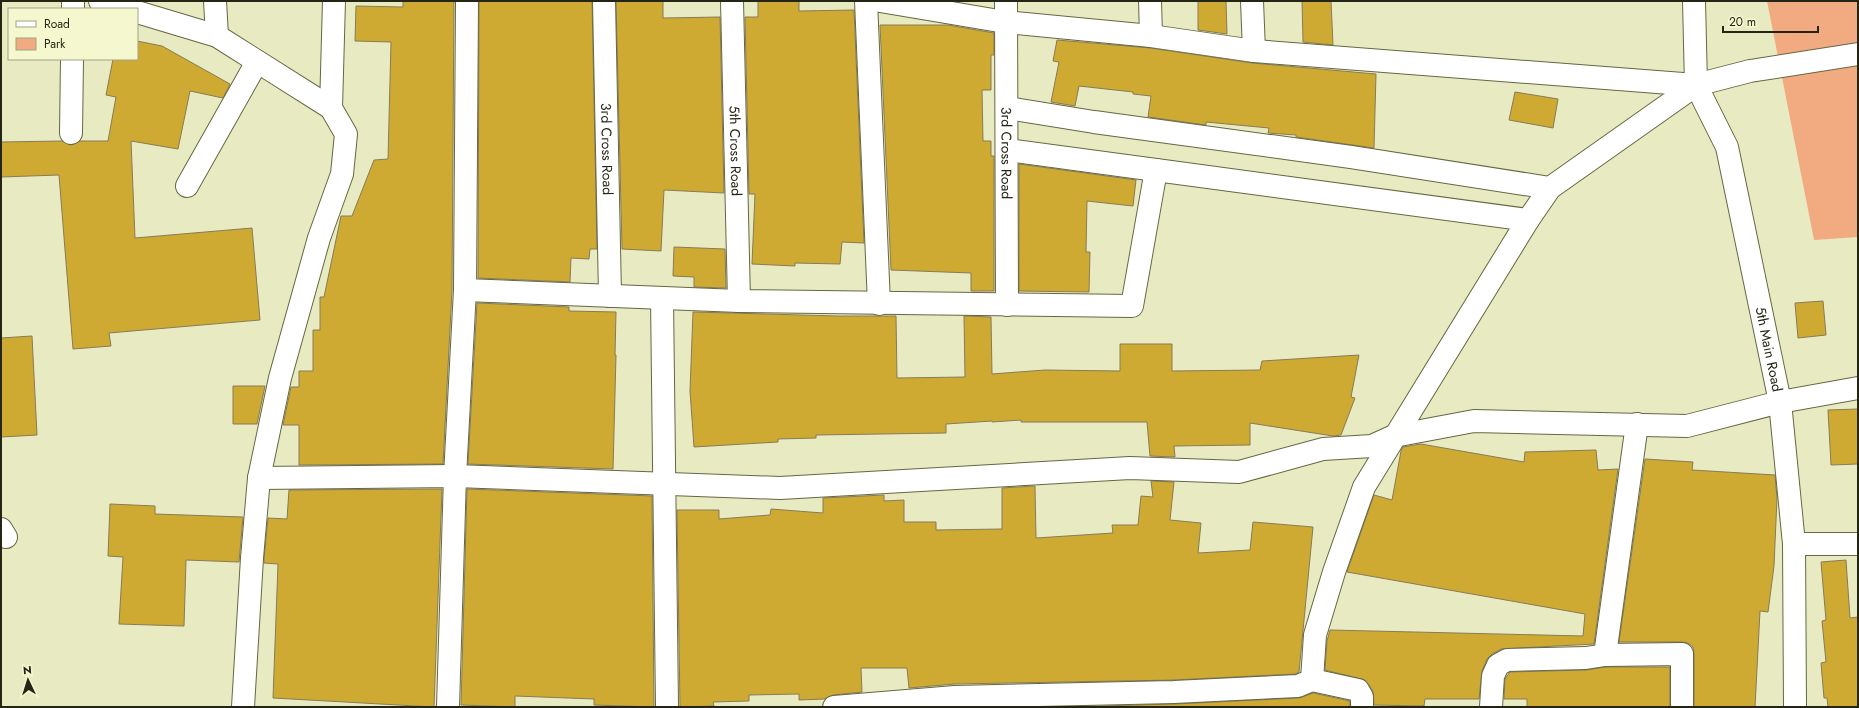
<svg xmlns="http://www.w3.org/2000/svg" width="1859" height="708" font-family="Jost,sans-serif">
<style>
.green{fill:#f2aa81}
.building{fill:#ceaa33;stroke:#877b56}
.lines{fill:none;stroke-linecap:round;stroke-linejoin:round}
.minor-casing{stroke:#656742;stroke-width:24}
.minor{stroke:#fff;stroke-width:22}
.labels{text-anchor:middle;stroke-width:3;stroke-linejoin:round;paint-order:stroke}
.street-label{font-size:14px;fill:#242515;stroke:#f5f8cf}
</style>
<rect width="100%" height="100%" fill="#e8ebc2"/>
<path class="green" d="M1767,1H1858V237L1814,240Z"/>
<path class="building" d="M403,1H454L452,290L443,464L299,465V425H283L291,387H299V371H313V330H320V297H324L341,216H352L374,160L388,159L391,42L355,41L356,6L403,7Z
M479,1H592L597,249H590L589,259L571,258L570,282L478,278Z
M616,1H663V18L720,17L724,193L664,190L661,251L622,249Z
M758,1H799V11L854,10L864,243L842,242L840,264L795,263V266L752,264L755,194H749L745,17H758Z
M1198,1H1226L1227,34L1198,30Z
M1302,1H1331L1333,45L1303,42Z
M880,25H948L994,33V55H991V90H982L983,141H991V156H994V291H971V273L891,270Z
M1057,40L1150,48L1252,63L1376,74L1374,148L1296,137V135L1268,133L1269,128L1206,122V125L1148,117L1151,96L1133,94V92L1079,86L1075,106L1051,102L1059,62L1053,61Z
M137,41L162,46L230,84L223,98L190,91L178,149L131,141L135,238L252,228L260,320L109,333L111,346L73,349L59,175L1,177V142L62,141L71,145L80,141H108L116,97L106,95L113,59H137Z
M1515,92L1558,99L1553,128L1509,120Z
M1019,164L1136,180L1133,206L1087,201L1086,252H1090L1089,292L1019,291Z
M674,247L725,249L726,288L694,287V277L673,276Z
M1823,301L1826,335L1798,338L1795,303Z
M477,303L569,307V311L616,312L615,355H616L613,469L468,464Z
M693,312L838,316H896L897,378L965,377L964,316L991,317L992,374L1045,370L1120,371V344H1172V371L1260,370L1262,361L1359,355L1351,397L1355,398L1341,435L1333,436L1250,423V445L1174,446L1175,457L1150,456L1147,422H1021V420L992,422V421L946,424V433L816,435V438L778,439V442L694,447L690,391Z
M32,336L37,435L1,437V338Z
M233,386H265L257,424H233Z
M1858,409V464L1831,465L1828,410Z
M1421,444L1524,462L1525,452L1596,450L1598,470L1618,469L1594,644L1501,649L1492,654L1487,659L1482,671L1479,699H1425L1424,706L1374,705L1373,691L1365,680L1325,670L1327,641L1330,630L1583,636L1585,614L1347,572L1374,495L1392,500L1401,451L1403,447Z
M1645,459L1693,462L1692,470L1775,475L1777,498L1774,566L1768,612L1760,611L1755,707H1694V654L1693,647L1688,643L1682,642H1619Z
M1151,481L1174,482L1170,520L1201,523L1198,553L1250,550L1253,522L1313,527L1299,672L1295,674L1174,680L955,684L909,688L907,668H861L862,692L833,695L825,699L799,700V694L749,695V701L713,702L714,706L680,707L677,510H719V519L770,515L771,509L823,513V498L884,495V501L904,500V522H936V530L1002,529V488L1035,486L1036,538L1113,533L1112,525H1138L1141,496L1153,497Z
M442,489L434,707L273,698L278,564L264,563V559L268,518L287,519L289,490Z
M467,489L652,496L654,707L594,705V699L515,696V707L461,705Z
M110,504L155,506V514L243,517L239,562L186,560L184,626L119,624L123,557L108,556Z
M1846,560L1850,618L1858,617V707H1828L1827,698H1824L1821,663L1826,662L1822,621L1826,620L1821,562Z
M1606,667H1670V707H1527V699H1504L1505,679L1510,672L1586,670Z
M1313,693L1350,701V707H1065L1175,704L1299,698Z"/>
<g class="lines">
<g class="minor-casing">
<g id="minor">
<path d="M100,1L127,9"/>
<path d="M215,1L217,36"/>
<path id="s1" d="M604,1L610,296"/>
<path id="s2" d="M732,1L739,301"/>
<path d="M866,1L879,304"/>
<path d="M880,1L1005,22L1151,36L1254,51L1696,85L1750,71L1858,54"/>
<path id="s3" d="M1006,1L1007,305"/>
<path d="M1150,1L1151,36"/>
<path d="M1252,1L1254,51"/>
<path id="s4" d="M1694,1L1696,85L1727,147L1780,402L1794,544L1795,707"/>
<path d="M73,9V1"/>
<path d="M137,12L217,36L331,108L346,134L342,174L319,238L280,378L259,478L252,558L243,707"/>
<path d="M331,108L334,1"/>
<path d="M1007,108L1094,122L1351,157L1550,188"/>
<path d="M71,133L72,59"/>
<path d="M1007,150L1156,170"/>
<path d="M187,186L257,62"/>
<path d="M1528,220L1550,188L1696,85"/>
<path d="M465,290L739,301L1132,306L1156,170L1528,220L1364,487L1334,572L1315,635L1312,680L1298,686L1174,692L955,697L834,707"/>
<path d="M662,298L667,707"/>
<path d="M259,478L455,476L780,488L1130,468L1239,472L1323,449L1372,446L1394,436L1474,421L1687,426L1780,402L1858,388"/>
<path d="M1,529L6,537"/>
<path d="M1794,544H1858"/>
<path d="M1605,655L1682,654V707"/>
<path d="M1312,680L1358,690L1362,697V707"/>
<path d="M448,707L455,476L465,290L467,1"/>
<path d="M1491,707L1493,676L1498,665L1507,660L1586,658L1605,655L1637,424"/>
</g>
</g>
<use href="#minor" class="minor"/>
</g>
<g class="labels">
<g class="street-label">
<text dy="5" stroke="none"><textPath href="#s1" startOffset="148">3rd Cross Road</textPath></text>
<text dy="5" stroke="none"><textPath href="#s2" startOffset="150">5th Cross Road</textPath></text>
<text dy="5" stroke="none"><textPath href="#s3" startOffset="152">3rd Cross Road</textPath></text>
<text dy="5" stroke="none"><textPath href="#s4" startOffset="360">5th Main Road</textPath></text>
</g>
</g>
<rect width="1859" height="708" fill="none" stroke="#242515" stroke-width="4"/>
<rect x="8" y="8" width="130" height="52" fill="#f5f8cf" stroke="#a1a485"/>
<rect x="16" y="21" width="20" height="6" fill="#ffffff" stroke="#a1a485"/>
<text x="44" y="28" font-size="12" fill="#242515">Road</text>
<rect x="16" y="38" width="20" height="12" fill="#f2aa81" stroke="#a1a485"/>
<text x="44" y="48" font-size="12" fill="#242515">Park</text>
<g transform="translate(28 680) rotate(356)" stroke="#f5f8cf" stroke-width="3" paint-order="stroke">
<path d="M0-3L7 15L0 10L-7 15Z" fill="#242515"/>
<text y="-6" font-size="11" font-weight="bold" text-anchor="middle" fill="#242515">N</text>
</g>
<path d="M1723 26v6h95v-6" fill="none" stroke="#242515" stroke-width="2"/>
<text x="1729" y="26" font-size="12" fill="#242515" stroke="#f5f8cf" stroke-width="3" paint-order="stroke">20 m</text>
</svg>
